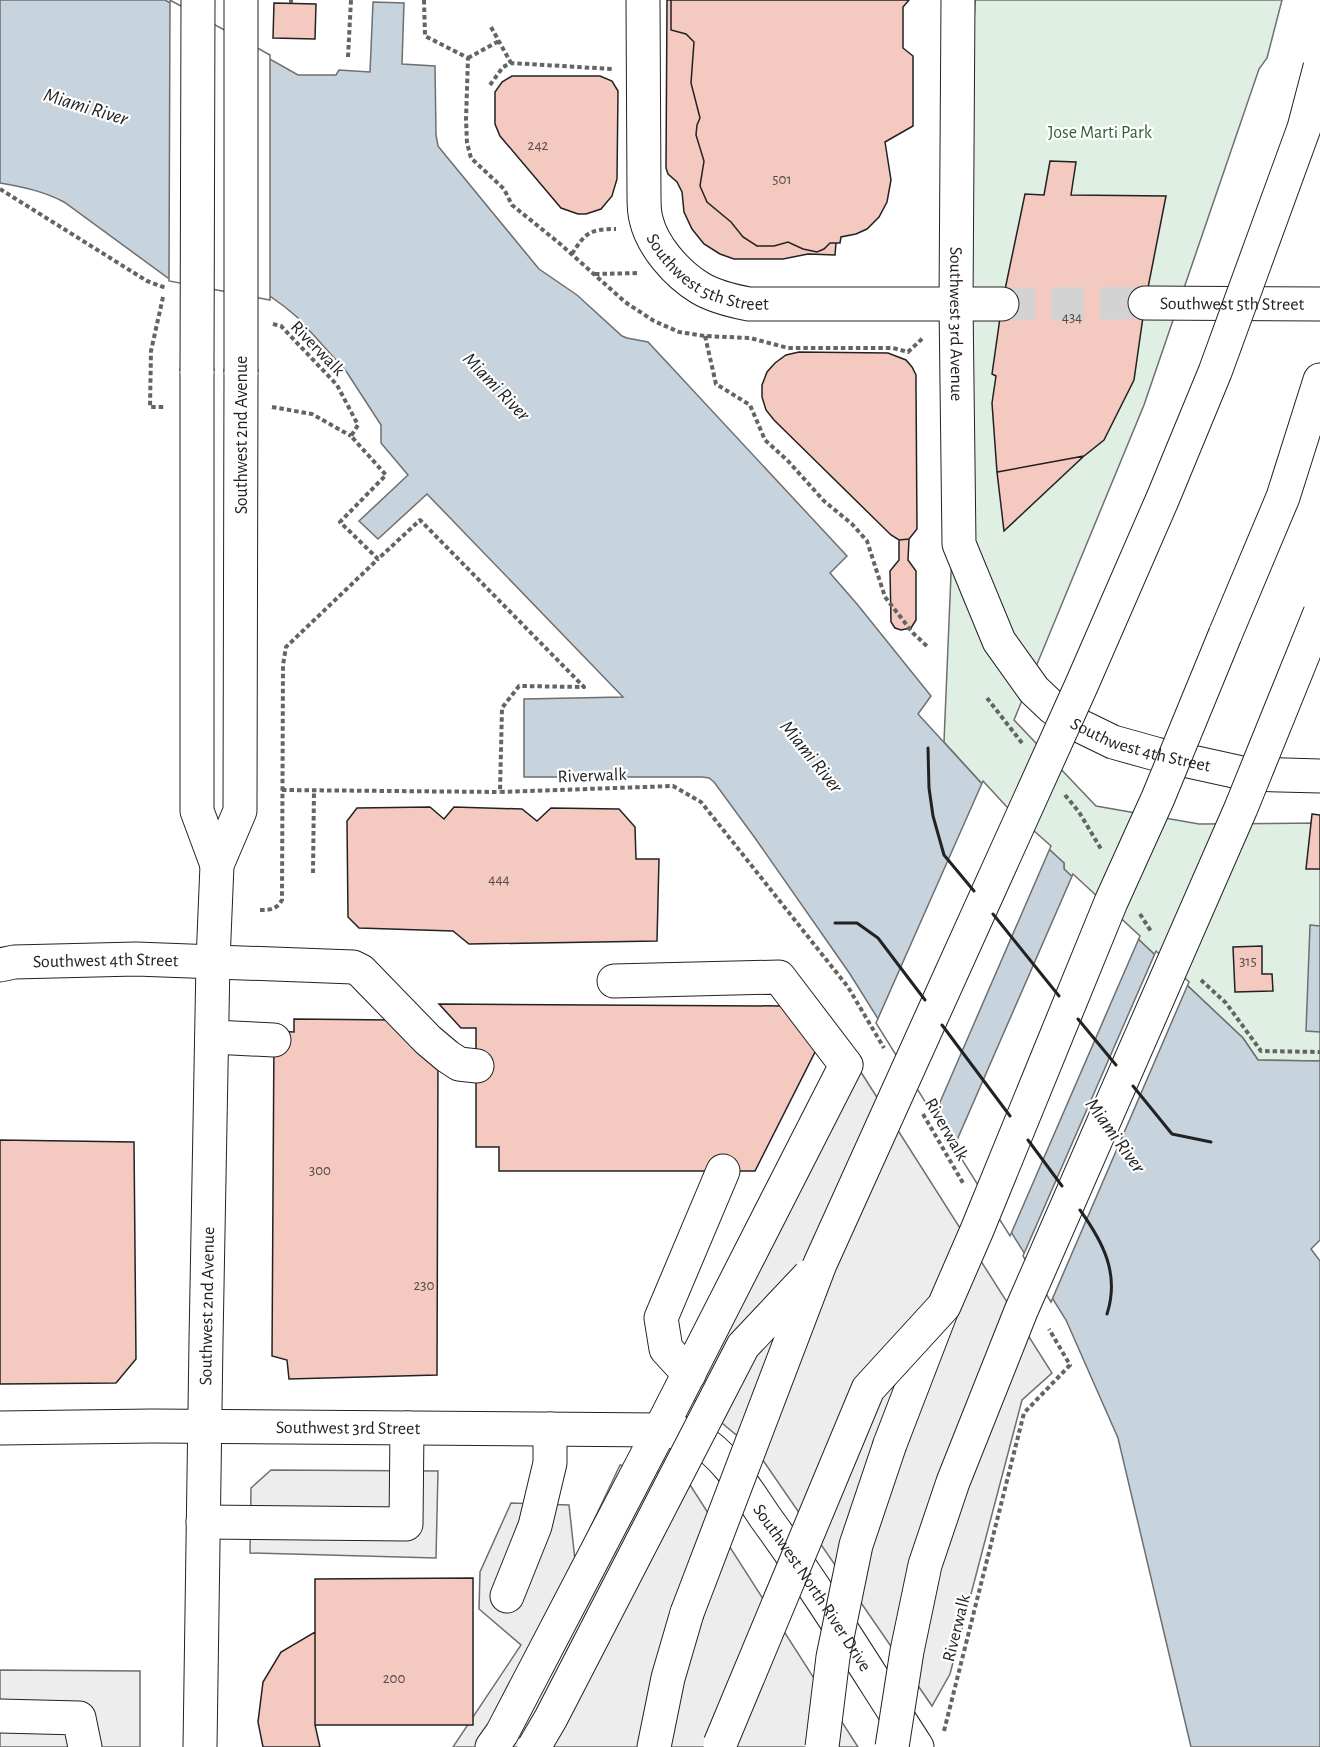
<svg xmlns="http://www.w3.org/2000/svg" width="1320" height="1747" font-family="'Alegreya Sans',sans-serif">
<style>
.green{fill:#e0efe3;stroke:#6f6f6f;stroke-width:1.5}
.parking{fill:#ededed;stroke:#6f6f6f;stroke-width:1.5}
.water{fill:#c7d3dd;stroke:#6f6f6f;stroke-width:1.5}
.pier{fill:#fff;stroke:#6f6f6f;stroke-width:1.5}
.building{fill:#f3c9c0;stroke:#222;stroke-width:1.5}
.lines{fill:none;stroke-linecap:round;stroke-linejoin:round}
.minor-tunnel{stroke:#d3d3d3;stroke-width:33;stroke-dasharray:33 16;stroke-linecap:butt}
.minor-casing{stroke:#222;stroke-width:35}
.highway-casing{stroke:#222;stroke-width:35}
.path{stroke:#646464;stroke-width:4;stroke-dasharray:4.5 3;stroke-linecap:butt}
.minor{stroke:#fff;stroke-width:33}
.highway{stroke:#fff;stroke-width:33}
.minor-bridge-casing{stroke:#222;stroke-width:35;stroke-linecap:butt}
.highway-bridge-casing{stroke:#222;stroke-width:35;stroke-linecap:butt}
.minor-bridge{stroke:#fff;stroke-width:33}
.highway-bridge{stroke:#fff;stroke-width:33}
.wall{stroke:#222;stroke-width:3}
.labels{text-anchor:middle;stroke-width:4.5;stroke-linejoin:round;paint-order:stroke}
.number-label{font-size:15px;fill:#564c4a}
.park-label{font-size:18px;fill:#2f5e38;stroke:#fff}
.street-label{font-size:18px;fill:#222;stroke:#fff}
.water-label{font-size:20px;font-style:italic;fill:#222;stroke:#fff}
</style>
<rect width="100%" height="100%" fill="#fff"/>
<path class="green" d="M975,0H1282L1267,58L1259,69L1144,405L1014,720L1096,806L1199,824L1320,823V1061L1258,1060L1243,1038L1064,869V863L1004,808L944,742Z"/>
<path class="parking" d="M859,1069L1052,1373L1022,1400L950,1674L932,1706L758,1453L693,1399Z
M620,1465L685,1477L858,1747H453L521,1645L479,1609L480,1572L511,1503L569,1505L575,1560Z
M271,1470L438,1471L436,1558L250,1553L251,1488Z
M0,1670L140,1671V1747H0Z"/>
<path class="water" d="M0,0H165L298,75H336L339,70L370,72L373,2L404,3L402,64L435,66L436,135L438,146L442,151L539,269L577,295L622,336L627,338L648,342L847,556L830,573L857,604L931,696L918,714L1004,808L1064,863V869L1243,1038L1258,1060L1320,1061V1240L1311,1249L1320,1261V1747H1191L1118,1438L1066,1320L850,974L755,838L714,782L709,778L702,777H524V699L623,697L427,494L378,539L359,521L408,475L381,443V425L346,371L298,318L285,307L271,297L168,278L64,202C43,191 23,187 0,183Z
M1310,925L1320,926V1032L1306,1031Z"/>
<path class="pier" d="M170,0L270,55V300L169,281Z
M983,781L1006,806L1051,846L934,1116L876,1023Z
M1073,874L1140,936L1010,1236L954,1147Z
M1156,951L1189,982L1051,1302L1023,1256Z"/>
<path class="building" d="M667,0H671V30L686,34L694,42L691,83L700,118L697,125L696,135L704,161L700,186L707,202L731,222L743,237L757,246H774L788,242L803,249L817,252L824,249L830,243H836L835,255L808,254L783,259H734L720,254L704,244L692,229L684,212L682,192L677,182L668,174L666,168Z
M671,0H909L903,7V48L913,56V126L885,142L891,180L887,202L879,217L867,229L856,234L841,237L840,243H830L824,249L817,252L803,249L788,242L774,246H757L743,237L731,222L707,202L700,186L704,161L696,135L697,125L700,118L691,83L694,42L686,34L671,30Z
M274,3L316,4L315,39L273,38Z
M512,76H600L612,81L618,91L617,179L612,196L601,209L586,214H578L561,208L500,136L495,124V92L502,82Z
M1050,161L1076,162L1071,195L1166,196L1145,303L1134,380L1104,440L1084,456L997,472L992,403L996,376L992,374L1002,304L1025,194L1044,195Z
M799,352L888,353L906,360L912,367L916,375V385L917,529L909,539L899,540L891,535L774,420L766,410L762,397V385L767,372L775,363L786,355Z
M1084,456L1004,531L997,472Z
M909,539L908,560L916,571V620L911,628L901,630L895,628L891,622L890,571L899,560V540Z
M430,807L444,819L454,807L522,809L537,821L551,808L619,809L635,827L636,859H659L657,941L469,944L453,931L359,928L348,917L347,821L357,808Z
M1312,814L1320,815V869H1306Z
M1262,946V974H1272L1273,991L1235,992L1233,947Z
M439,1004L785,1006L816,1050L755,1171H499V1147H476V1028H461Z
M294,1019L393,1020L438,1057L437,1375L289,1379L287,1360L272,1356L274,1031L294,1032Z
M0,1140L134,1142L136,1359L116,1383L0,1384Z
M473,1578V1725H315V1579Z
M315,1632V1725L320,1747H263L258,1722L263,1682L281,1652Z"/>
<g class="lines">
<path class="minor-tunnel" d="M1002,304L1145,303"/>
<g class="minor-casing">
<g id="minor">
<path id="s1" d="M643,0L644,196C644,203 644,212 646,219C652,246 677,274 700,288C715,297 733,301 749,304H1002"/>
<path id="s2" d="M958,0L956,303L959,544L999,641L1034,690L1053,708L1076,724L1113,742L1156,754L1247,774L1320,776"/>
<path id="s3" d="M1145,303L1320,304"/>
<path d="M197,371V811L217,865"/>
<path id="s4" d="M0,965L14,962L136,959L353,967L361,971L428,1040L447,1056L459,1064L477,1066"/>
<path d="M212,1037L274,1040"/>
<path d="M689,1374L666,1349L661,1318L723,1171"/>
<path id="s5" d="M0,1428L152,1426L660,1430C672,1432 685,1432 696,1438C726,1455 746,1489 765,1517C819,1591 867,1670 917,1747"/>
<path d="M203,1522L406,1524L407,1428"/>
<path d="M507,1596L535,1526L550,1463V1429"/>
<path d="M0,1716L79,1718L85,1747"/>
<path id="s6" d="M200,1747L206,1341L213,961L217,865L240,811L241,372"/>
<path d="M492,1747L502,1733L660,1430L846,1065L779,977L614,981"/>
</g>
</g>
<g class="highway-casing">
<path id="highway" d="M1225,635L1283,497L1320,380
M890,1444L942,1309
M654,1747L668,1678L687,1613"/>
</g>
<path class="path" d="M291,0V3
M424,0L425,36L468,58L466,120L467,143L471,158L504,189L512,205L559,243L625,302L654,321L679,332L705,336L750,338L788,348H893L908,352L924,337
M491,27L511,63
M348,57L351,0
M468,58L499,41
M490,85L503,67L511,63L612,69
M0,189L147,281L166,288
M572,254C585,233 590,229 616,229
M595,274L639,273
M163,297L151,351L150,407H165
M273,324L281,326L337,385L358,425L351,436L386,475L340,522L378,559L420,520L584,687L519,686L502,708L500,792L673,786L701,802L848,987L884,1048
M705,336L716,384L750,405L765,440L788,461L824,501L852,524L867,541L885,597L913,633L929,648
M272,407L312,414L351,436
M987,698L1022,743
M282,790L500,792
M1065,795L1079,812L1101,849
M313,873L314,790
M260,910C270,910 276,910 282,900L283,665L286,647L378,559
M1140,914L1152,933
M1201,980L1226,1003L1261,1051L1320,1052
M923,1114L963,1183
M944,1731L1024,1413L1070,1365L1049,1329"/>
<use href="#minor" class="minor"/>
<use href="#highway" class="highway"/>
<g class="minor-bridge-casing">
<path id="minor-bridge" d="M197,371L198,0
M241,372V0"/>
</g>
<g class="highway-bridge-casing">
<path id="highway-bridge" d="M687,1613L820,1264L1082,684L1163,498L1215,372L1304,128L1320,67
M720,1744L868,1389L944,1306L977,1230L1111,902L1158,798L1225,635
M534,1747L551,1718L743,1346L809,1276
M822,1747L833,1657L856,1545L890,1444
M892,1747L907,1651L925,1565L953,1482L1021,1311L1241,808L1320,613"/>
</g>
<use href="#minor-bridge" class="minor-bridge"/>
<use href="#highway-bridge" class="highway-bridge"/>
<path class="wall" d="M928,748L929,788L933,816L944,855L974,891
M993,914L1059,996
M835,923H857L878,938L925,1000
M1078,1019L1116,1065
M942,1025L1010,1116
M1133,1086L1172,1134L1211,1142
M1028,1140L1062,1186
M1080,1210C1103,1242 1120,1274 1107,1314"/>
</g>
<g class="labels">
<g class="number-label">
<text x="538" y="150">242</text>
<text x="782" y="184">501</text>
<text x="1072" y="322">434</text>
<text x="499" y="884">444</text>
<text x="1248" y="966">315</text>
<text x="320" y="1175">300</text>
<text x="424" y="1290">230</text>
<text x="394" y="1683">200</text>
</g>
<g class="park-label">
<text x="1100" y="138">Jose Marti Park</text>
</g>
<g class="street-label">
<text dy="6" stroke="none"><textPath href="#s1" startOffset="308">Southwest 5th Street</textPath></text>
<text dy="6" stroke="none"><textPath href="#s3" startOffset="87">Southwest 5th Street</textPath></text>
<text dy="6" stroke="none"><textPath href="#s2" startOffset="324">Southwest 3rd Avenue</textPath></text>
<text transform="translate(318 348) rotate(46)" y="6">Riverwalk</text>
<text transform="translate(241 435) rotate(-90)" y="6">Southwest 2nd Avenue</text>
<text dy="6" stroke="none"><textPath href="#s2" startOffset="832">Southwest 4th Street</textPath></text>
<text transform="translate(592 775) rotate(-2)" y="6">Riverwalk</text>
<text dy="6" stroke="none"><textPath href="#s4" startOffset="106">Southwest 4th Street</textPath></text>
<text transform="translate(947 1129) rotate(60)" y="6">Riverwalk</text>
<text dy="6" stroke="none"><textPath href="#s6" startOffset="441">Southwest 2nd Avenue</textPath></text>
<text dy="6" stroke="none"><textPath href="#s5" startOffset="348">Southwest 3rd Street</textPath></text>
<text dy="6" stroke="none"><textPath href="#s5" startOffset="888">Southwest North River Drive</textPath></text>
<text transform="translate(956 1628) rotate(-76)" y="6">Riverwalk</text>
</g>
<g class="water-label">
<text transform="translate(86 106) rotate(17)" y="7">Miami River</text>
<text transform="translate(497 386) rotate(46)" y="7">Miami River</text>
<text transform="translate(812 756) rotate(51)" y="7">Miami River</text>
<text transform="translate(1116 1135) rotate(54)" y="7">Miami River</text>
</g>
</g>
</svg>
